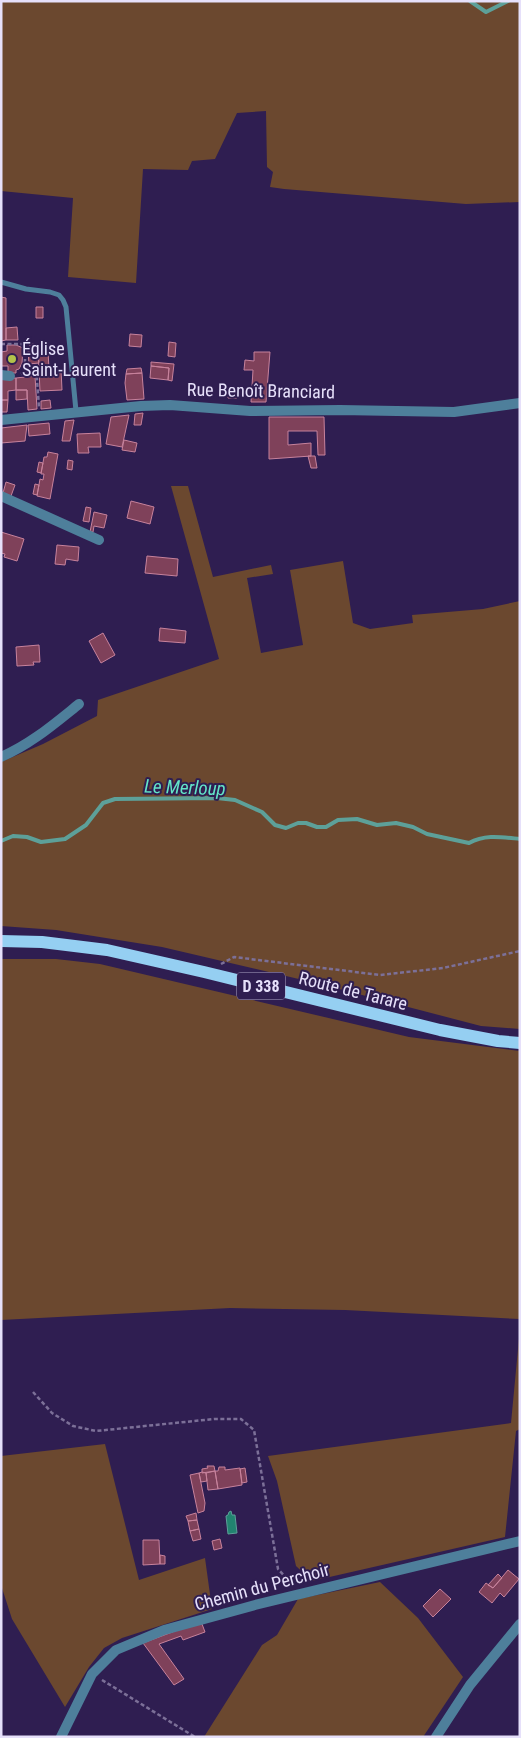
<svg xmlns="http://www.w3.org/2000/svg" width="521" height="1738" font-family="'Roboto Condensed',sans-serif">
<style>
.green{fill:#6b482f}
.water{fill:#228470;stroke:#5da099}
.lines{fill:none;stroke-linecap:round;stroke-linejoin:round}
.stream{stroke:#5da099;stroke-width:4}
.building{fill:#7f415a;stroke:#c7829c}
.path{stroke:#7c7098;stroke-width:2.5;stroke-dasharray:4 2.5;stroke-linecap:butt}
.service{stroke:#4e7f9b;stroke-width:5}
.minor{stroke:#4e7f9b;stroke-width:10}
.tertiary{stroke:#4e7f9b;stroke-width:10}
.primary{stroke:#95cff2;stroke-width:12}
.poi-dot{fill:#b3c24b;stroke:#2f1e51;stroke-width:2}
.labels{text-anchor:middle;stroke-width:4;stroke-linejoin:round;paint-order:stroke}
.shield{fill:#2f1e51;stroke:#afa6c7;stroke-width:1}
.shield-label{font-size:16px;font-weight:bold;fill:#e6e0fa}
.poi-label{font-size:18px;fill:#e6e0fa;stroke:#2f1e51;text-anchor:start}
.street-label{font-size:18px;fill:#e6e0fa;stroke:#2f1e51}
.water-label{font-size:19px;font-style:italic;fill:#63e5c8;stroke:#2f1e51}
</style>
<rect width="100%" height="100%" fill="#2f1e51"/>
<path class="green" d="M1,1H520V202L466,204L284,189L270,187L273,172L267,167L266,111L237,113L215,159L192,161L188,170L143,169L136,283L68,277L73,198L1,191Z
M171,486H188L213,577L271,565L273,574L247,578L261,653L303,645L290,570L343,561L353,623L370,629L413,623L412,615L483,609L520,601V1029L481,1026L320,984L162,947L56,930L1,926V762L43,744L97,716L98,700L219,659Z
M1,959H56L100,964L409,1037L520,1051V1319L345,1310L230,1308L1,1320Z
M520,1328V1429L516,1431L505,1537L312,1581L296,1566L277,1481L268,1456L511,1423Z
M105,1444L139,1580L205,1558L212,1609L122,1638L104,1648L89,1667L65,1707L12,1619L1,1585V1456Z
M380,1582L418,1618L463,1677L423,1737H204L262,1645L277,1635L298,1599Z"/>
<path class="water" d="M231,1511L232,1515H235L237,1533L228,1534L226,1516L228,1515L229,1512Z"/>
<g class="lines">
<path class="stream" d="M470,1L486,12L508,1
M1,841L13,836L27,837L41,842L65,839L86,825L103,803L115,799L217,798L235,800L262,812L275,825L286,828L298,823H306L317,827H326L338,820L357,819L377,825L396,823L413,827L427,834L469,843C485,834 501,837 520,839"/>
</g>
<path class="building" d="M1,297L6,298V340L1,341Z
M36,307H43V318H36Z
M17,327L18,340H6V328Z
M130,334L142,335L141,347L129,346Z
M169,342L176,343L175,357L168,356Z
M29 348a4 4 0 1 1 8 0a4 4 0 1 1-8 0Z
M46,344V350H38L37,345Z
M7,345H16L23,348L22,363L19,369L16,370V373H8V366H1V352L7,351Z
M38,350L39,363L29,364L28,351L34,352Z
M38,350H48L49,370L61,369L62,390L40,391Z
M254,352H270L266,402H251L253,370H244L245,360L254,361Z
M151,362L174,364L172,381L168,380L169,368L151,366Z
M151,366L169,368L168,380L150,378Z
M141,368L142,373L126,374L127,369Z
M142,373L144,399L127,400L125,383L126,374Z
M35,376L37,409L28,410L27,390H16V378Z
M1,378H16V390L8,391V400H1Z
M16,390H27V399L16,400Z
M229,391H237V398H228Z
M1,400H8L7,412H1Z
M50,400L51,408L41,409V401Z
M143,413L141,425H134L135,414Z
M129,415L122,447L106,444L111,417Z
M269,417H324L325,455H318L317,431H288V445L311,443V456L269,459Z
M74,420L70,441H62L65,421Z
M49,423L50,434L29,436L28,425Z
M27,425L25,441L1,443V428Z
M100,433L101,447H88L89,453H78L77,434Z
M124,440L137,443L135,452L122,450Z
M48,452L58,454L50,499L37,496L40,479L43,480L44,474H41L44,457H47Z
M308,456H315L317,468H311Z
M68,460L73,461L72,470L67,469Z
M39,462L43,463L41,473L37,472Z
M6,482L15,485L11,496L3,493Z
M35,484L39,485L37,495L33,494Z
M131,501L154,507L150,524L127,518Z
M86,507L91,508L89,522L83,521Z
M94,512L107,515L104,528L94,526L93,532H90Z
M1,532L24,539L17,561L4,557L5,554L1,553Z
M57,545L79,547L78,561L66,559L65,565L55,564Z
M147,556L178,559L177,576L145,573Z
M160,628L186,631L185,643L159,641Z
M103,633L115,655L101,663L89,641Z
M39,645L40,662H33L34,665L17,666L16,647Z
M207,1466H214L215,1471L202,1473V1469L208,1468Z
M219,1467H225V1470L240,1468L242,1485L218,1489L215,1471H218Z
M245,1468L247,1482L242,1483L240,1469Z
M215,1471L218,1489L208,1490L206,1473Z
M202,1472L206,1473L207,1481L201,1482L199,1473Z
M199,1473L205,1503L204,1511L198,1513L190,1475Z
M196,1513L197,1520L188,1521L186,1516Z
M197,1520L199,1529L190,1531L188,1521Z
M199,1529L201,1539L193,1541L190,1531Z
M220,1539L222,1548L214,1550L212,1541Z
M143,1540H159L160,1564L143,1565Z
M160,1555L165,1556V1564H160Z
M508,1570L519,1579L504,1597L500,1593L492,1603L479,1592L486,1583L493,1588Z
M498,1574L502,1578L493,1588L488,1585Z
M440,1589L451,1599L433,1617L423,1606Z
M202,1624L205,1632L183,1640L181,1636L159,1644L184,1679L174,1685L143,1643L191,1625Z"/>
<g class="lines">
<path class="path" d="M1,344H25V372
M21,374L36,367L39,407
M221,964L234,957L380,975L443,968L520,951
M33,1392L52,1413L73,1426L96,1431L214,1419H241L254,1430L278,1569L293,1585
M102,1680L195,1737"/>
<path class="service" d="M1,282L26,289L50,292L59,295L63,300L66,307L76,411"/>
<path class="minor" d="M1,375L10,376
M1,496L99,540
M1,757C31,744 54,724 79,704
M61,1737L92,1674L116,1650L164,1630L255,1605L520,1541
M436,1737L470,1685L520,1624"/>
<path class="tertiary" d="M1,420L141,406L170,405L250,411L340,410L454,412L520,403"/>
<path class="primary" d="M1,941L42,942L107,950L204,972L440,1030L498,1041L520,1043"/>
</g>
<circle class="poi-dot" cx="12" cy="359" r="5"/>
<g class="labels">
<rect class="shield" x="237" y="972.5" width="48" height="27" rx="4"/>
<g class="shield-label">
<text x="261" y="992">D 338</text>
</g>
<g class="poi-label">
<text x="22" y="355">Église<tspan x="22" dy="21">Saint-Laurent</tspan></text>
</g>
<g class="street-label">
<text transform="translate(261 391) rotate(1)" y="6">Rue Benoît Branciard</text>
<text transform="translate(353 991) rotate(14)" y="6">Route de Tarare</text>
<text transform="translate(262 1587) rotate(-15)" y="6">Chemin du Perchoir</text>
</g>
<g class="water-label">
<text transform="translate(185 787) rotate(2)" y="7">Le Merloup</text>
</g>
</g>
<rect width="521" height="1738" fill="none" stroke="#e6e0fa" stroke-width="5"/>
</svg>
